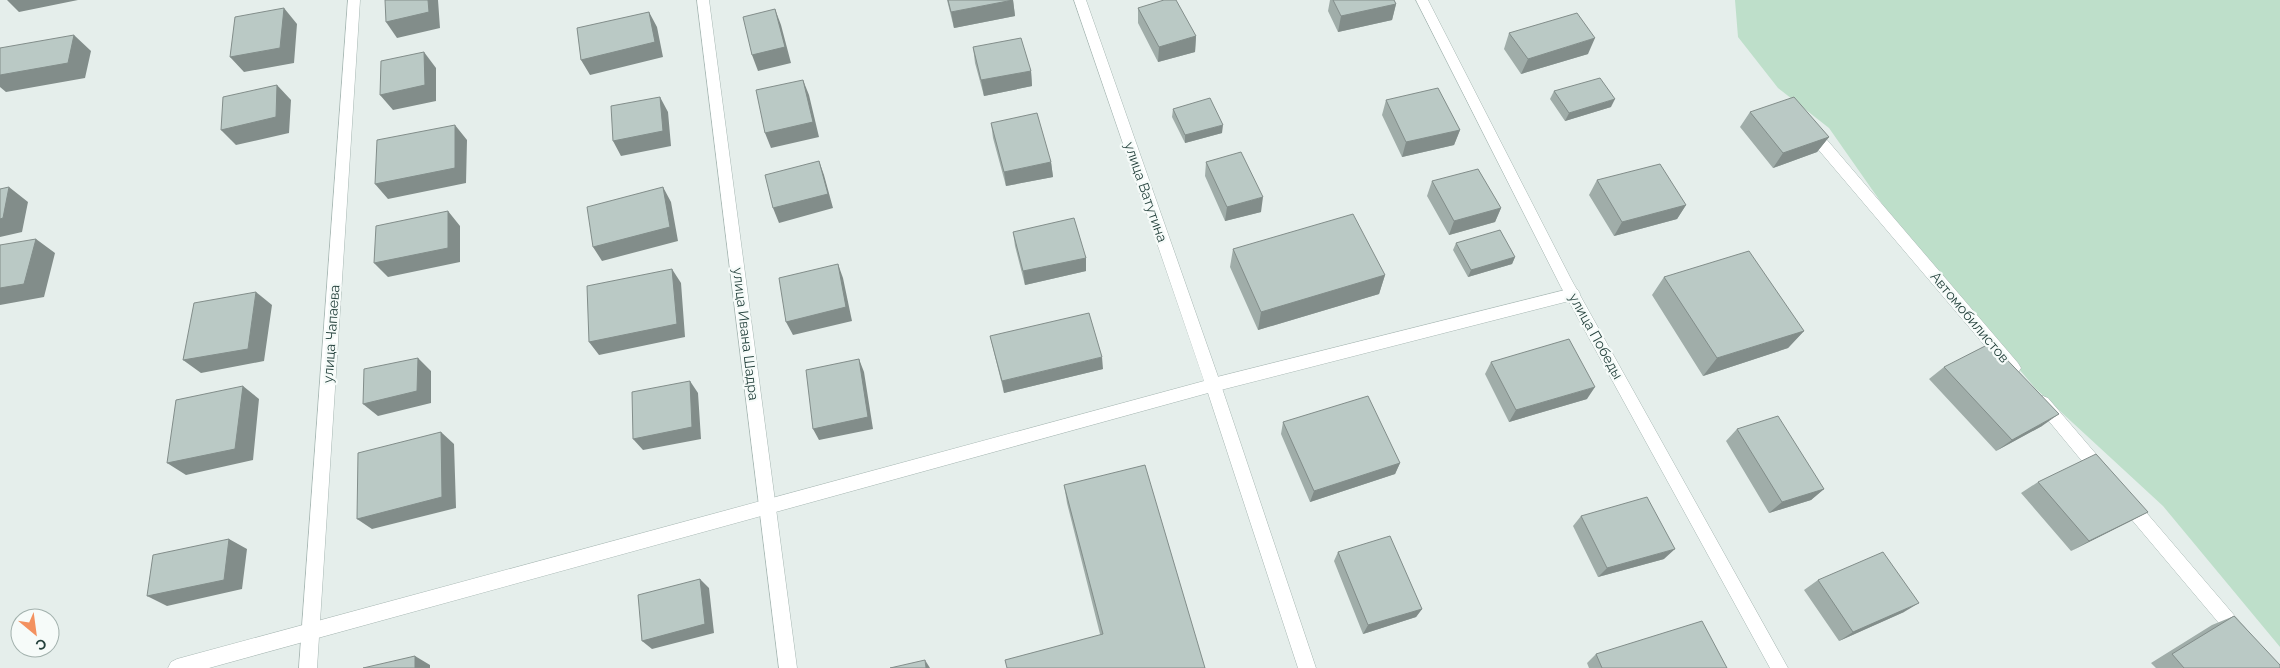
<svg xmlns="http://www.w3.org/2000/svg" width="2280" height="668" font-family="Raleway,sans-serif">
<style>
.green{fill:#bedfca}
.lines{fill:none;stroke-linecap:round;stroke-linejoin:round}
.service-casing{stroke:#a7b7b3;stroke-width:1}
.minor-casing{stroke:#a7b7b3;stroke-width:1}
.tertiary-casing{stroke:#a7b7b3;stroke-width:1}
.service{fill:#fff;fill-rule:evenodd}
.minor{fill:#fff;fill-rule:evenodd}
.tertiary{fill:#fff;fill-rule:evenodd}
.wall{fill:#a0ada9}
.shaded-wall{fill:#828d8a}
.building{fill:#bac9c5;stroke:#828d8a}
.labels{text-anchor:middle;stroke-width:4.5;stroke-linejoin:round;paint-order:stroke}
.street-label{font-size:14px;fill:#24413c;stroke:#f6fbf9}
</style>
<rect width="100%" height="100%" fill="#e5eeeb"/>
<path class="green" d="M1735,0H2280V647L2163,506L2035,388L1892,218L1829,128L1778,88L1738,37Z"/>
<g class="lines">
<g class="service-casing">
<path id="service" d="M1811,126L1816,127L2018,363L2021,368L2018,373L2013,375L2008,373L1806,135L1804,131L1806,127Z
M2043,396L2048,398L2108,468L2110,473L2108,478L2102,480L2096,478L2038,408L2035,403L2038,398Z
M2127,494L2133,497L2246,629L2249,635L2246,641L2240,643L2234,641L2121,507L2119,502L2121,497Z"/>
</g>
<g class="minor-casing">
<path id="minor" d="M348,0H360L317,668H299Z
M697,0H709L797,668H779Z
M1573,288L1578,290L1580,294L1578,298L1573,300L1213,392L1208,390L1205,385L1208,380L1213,378Z"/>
</g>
<g class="tertiary-casing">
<path id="tertiary" d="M1074,0H1086L1221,385L1316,668H1298L1208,393L209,668H168L171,662L177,659L1204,381Z
M1416,0H1428L1571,279L1788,668H1770L1561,287Z"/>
</g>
<use href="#service" class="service"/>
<use href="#minor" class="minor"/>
<use href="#tertiary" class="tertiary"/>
</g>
<path class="wall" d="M947,0H1013L1015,16L954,28Z
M1330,0H1394L1396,4L1392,20L1338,32L1328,11Z
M1138,8L1196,36L1195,52L1158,62L1138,23Z
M1509,33L1588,54L1521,74L1504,49Z
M973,47L1031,71L1032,86L984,96L975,63Z
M1554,91L1611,107L1565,121L1550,99Z
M1386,100L1460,130L1454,145L1402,157L1382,115Z
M1173,109L1222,133L1185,143L1172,117Z
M1750,112L1829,137L1817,152L1773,168L1740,127Z
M991,123L1051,162L1053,177L1006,186L993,138Z
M1206,162L1261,212L1225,221L1205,176Z
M1597,180L1686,205L1677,219L1614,236L1589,195Z
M1432,181L1501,208L1495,222L1449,235L1427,196Z
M1013,232L1086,258V271L1025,285L1015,246Z
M1456,243L1515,257L1512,264L1468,277L1453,250Z
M1233,249L1385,275L1379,294L1258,330L1230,267Z
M1664,277L1804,331L1788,348L1703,376L1652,295Z
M990,336L1103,369L1004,393Z
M1491,362L1587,399L1509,422L1485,374Z
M1944,367L2042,426L1996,451L1929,379Z
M1283,422L1400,463L1395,474L1310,502L1281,434Z
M1737,429L1824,489L1811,500L1769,513L1726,441Z
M2038,482L2148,512L2071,551L2021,493Z
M1064,485L1205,668L1100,634L1067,503Z
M1581,516L1664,559L1598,577L1573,526Z
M1338,552L1422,609L1416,617L1363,634L1334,561Z
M1818,580L1904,612L1839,641L1804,590Z
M2234,616L2280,668H2156L2151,663L2212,625Z
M1596,654L1727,668H1589L1587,663Z"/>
<path class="shaded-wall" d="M7,0H78L19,12Z
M428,0H438L440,28L397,38L386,22Z
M1013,0L1015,16L954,28L951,12Z
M1396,4L1392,20L1338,32L1341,16Z
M284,8L297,24L294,63L244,72L230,57Z
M775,9L781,25L791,63L758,71L752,55Z
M649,12L657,27L663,57L590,75L581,60Z
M74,35L91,51L85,78L6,92L0,87V75Z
M1196,36L1195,52L1158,62L1159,47Z
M1595,38L1588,54L1521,74L1528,59Z
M424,52L436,68V101L393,110L380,95Z
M1031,71L1032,86L984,96L981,80Z
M803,80L809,95L819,137L771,148L765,133Z
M277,85L291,100L289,133L236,145L221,130Z
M660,97L668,112L671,146L621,156L613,141Z
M1615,99L1611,107L1565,121L1569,113Z
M455,125L467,140L466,183L388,199L375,184Z
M1223,125L1222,133L1185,143V135Z
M1460,130L1454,145L1402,157L1406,142Z
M1829,137L1817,152L1773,168L1783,153Z
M819,161L824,175L833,208L779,223L773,208Z
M1051,162L1053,177L1006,186L1004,172Z
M9,187L28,202L22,232L0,237V219Z
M663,187L671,202L678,241L602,261L593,247Z
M1263,197L1261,212L1225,221L1227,207Z
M1686,205L1677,219L1614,236L1622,222Z
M1501,208L1495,222L1449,235L1454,221Z
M448,211L460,226V262L388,277L374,263Z
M36,239L55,253L44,297L0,305V288Z
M1515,257L1512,264L1468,277L1471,270Z
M1086,258V271L1025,285L1023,271Z
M838,264L843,278L852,321L793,335L786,322Z
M672,269L681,283L685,337L599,355L589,342Z
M1385,275L1379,294L1258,330L1261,312Z
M256,292L272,305L264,361L201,373L183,360Z
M1804,331L1788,348L1703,376L1717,358Z
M1102,357L1103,369L1004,393L1002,381Z
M418,358L431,371V403L378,416L363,404Z
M859,359L864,372L873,429L819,440L813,429Z
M690,381L698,393L701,439L643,450L633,439Z
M243,386L259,399L253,460L186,475L167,463Z
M1595,387L1587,399L1509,422L1516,410Z
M2059,414L2042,426L1996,451L2012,440Z
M441,432L454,444L456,508L372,529L357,519Z
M1400,463L1395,474L1310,502L1314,491Z
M1824,489L1811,500L1769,513L1782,502Z
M2148,512L2129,522L2071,551L2089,541Z
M229,539L247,549L242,589L167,606L147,596Z
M1675,549L1664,559L1598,577L1607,568Z
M700,579L709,588L714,633L652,649L642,641Z
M1919,603L1904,612L1839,641L1853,632Z
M1422,609L1416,617L1363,634L1368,625Z
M415,656L430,665V668H415Z
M925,660L930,668H926Z"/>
<path class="building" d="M385,0H428L429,12L386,22Z
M948,0H1013L951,12Z
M1164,0H1176L1196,36L1159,47L1138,8Z
M1333,0H1394L1396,4L1341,16Z
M284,8L280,48L230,57L235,17Z
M775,9L785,47L752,55L743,17Z
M649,12L655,42L581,60L577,28Z
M1577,13L1595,38L1528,59L1509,33Z
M74,35L68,63L0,75V48Z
M1021,38L1031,71L981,80L973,47Z
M424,52L425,85L380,95L381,61Z
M1600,78L1615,99L1569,113L1554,91Z
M803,80L813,122L765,133L756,90Z
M277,85L276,117L221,130L223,97Z
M1438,88L1460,130L1406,142L1386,100Z
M660,97L663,131L613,141L611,106Z
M1794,97L1829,137L1783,153L1750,112Z
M1210,98L1223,125L1185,135L1173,109Z
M1037,113L1051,162L1004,172L991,123Z
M455,125V168L375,184L377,140Z
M1241,152L1263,197L1227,207L1206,162Z
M819,161L828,194L773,208L765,175Z
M1660,164L1686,205L1622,222L1597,180Z
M1478,169L1501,208L1454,221L1432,181Z
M9,187L3,218L0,219V189Z
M663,187L670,227L593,247L587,207Z
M448,211V248L374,263L376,226Z
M1353,214L1385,275L1261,312L1233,249Z
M1074,218L1086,258L1023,271L1013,232Z
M1500,230L1515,257L1471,270L1456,243Z
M36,239L24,284L0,288V245Z
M1749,251L1804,331L1717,358L1664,277Z
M838,264L846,307L786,322L779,278Z
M672,269L677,324L589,342L587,286Z
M256,292L248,349L183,360L194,303Z
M1089,313L1102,357L1002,381L990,336Z
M1569,339L1595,387L1516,410L1491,362Z
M1991,343L2059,414L2012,440L1944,367Z
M418,358L417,391L363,404L364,369Z
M859,359L868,417L813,429L806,370Z
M690,381L692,427L633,439L632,392Z
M243,386L235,449L167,463L176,400Z
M1368,396L1400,463L1314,491L1283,422Z
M1778,416L1824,489L1782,502L1737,429Z
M441,432L442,497L357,519L358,453Z
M2096,454L2148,512L2089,541L2038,482Z
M1145,465L1205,668H1007L1005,660L1103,634L1064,485Z
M1647,497L1675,549L1607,568L1581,516Z
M1390,536L1422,609L1368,625L1338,552Z
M229,539L224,580L147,596L153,555Z
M1883,552L1919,603L1853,632L1818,580Z
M700,579L705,624L642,641L638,595Z
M2234,616L2280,665V668H2184L2172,654Z
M1702,621L1727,668H1602L1596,654Z
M415,656V668H363Z
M925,660L926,668H890Z"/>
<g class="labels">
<g class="street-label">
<text transform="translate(1146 192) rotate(71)" y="5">улица Ватутина</text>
<text transform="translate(1970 317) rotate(50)" y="5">Автомобилистов</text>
<text transform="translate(331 334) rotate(-86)" y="5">улица Чапаева</text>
<text transform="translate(746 334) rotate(83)" y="5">улица Ивана Шадра</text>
<text transform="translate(1596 336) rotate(61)" y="5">улица Победы</text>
</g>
</g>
<g transform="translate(35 633) rotate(151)"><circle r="24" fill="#f6fbf9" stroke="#a2b1ad"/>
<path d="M0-4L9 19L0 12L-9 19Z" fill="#f3915f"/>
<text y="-8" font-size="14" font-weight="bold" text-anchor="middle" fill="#24413c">С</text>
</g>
</svg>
